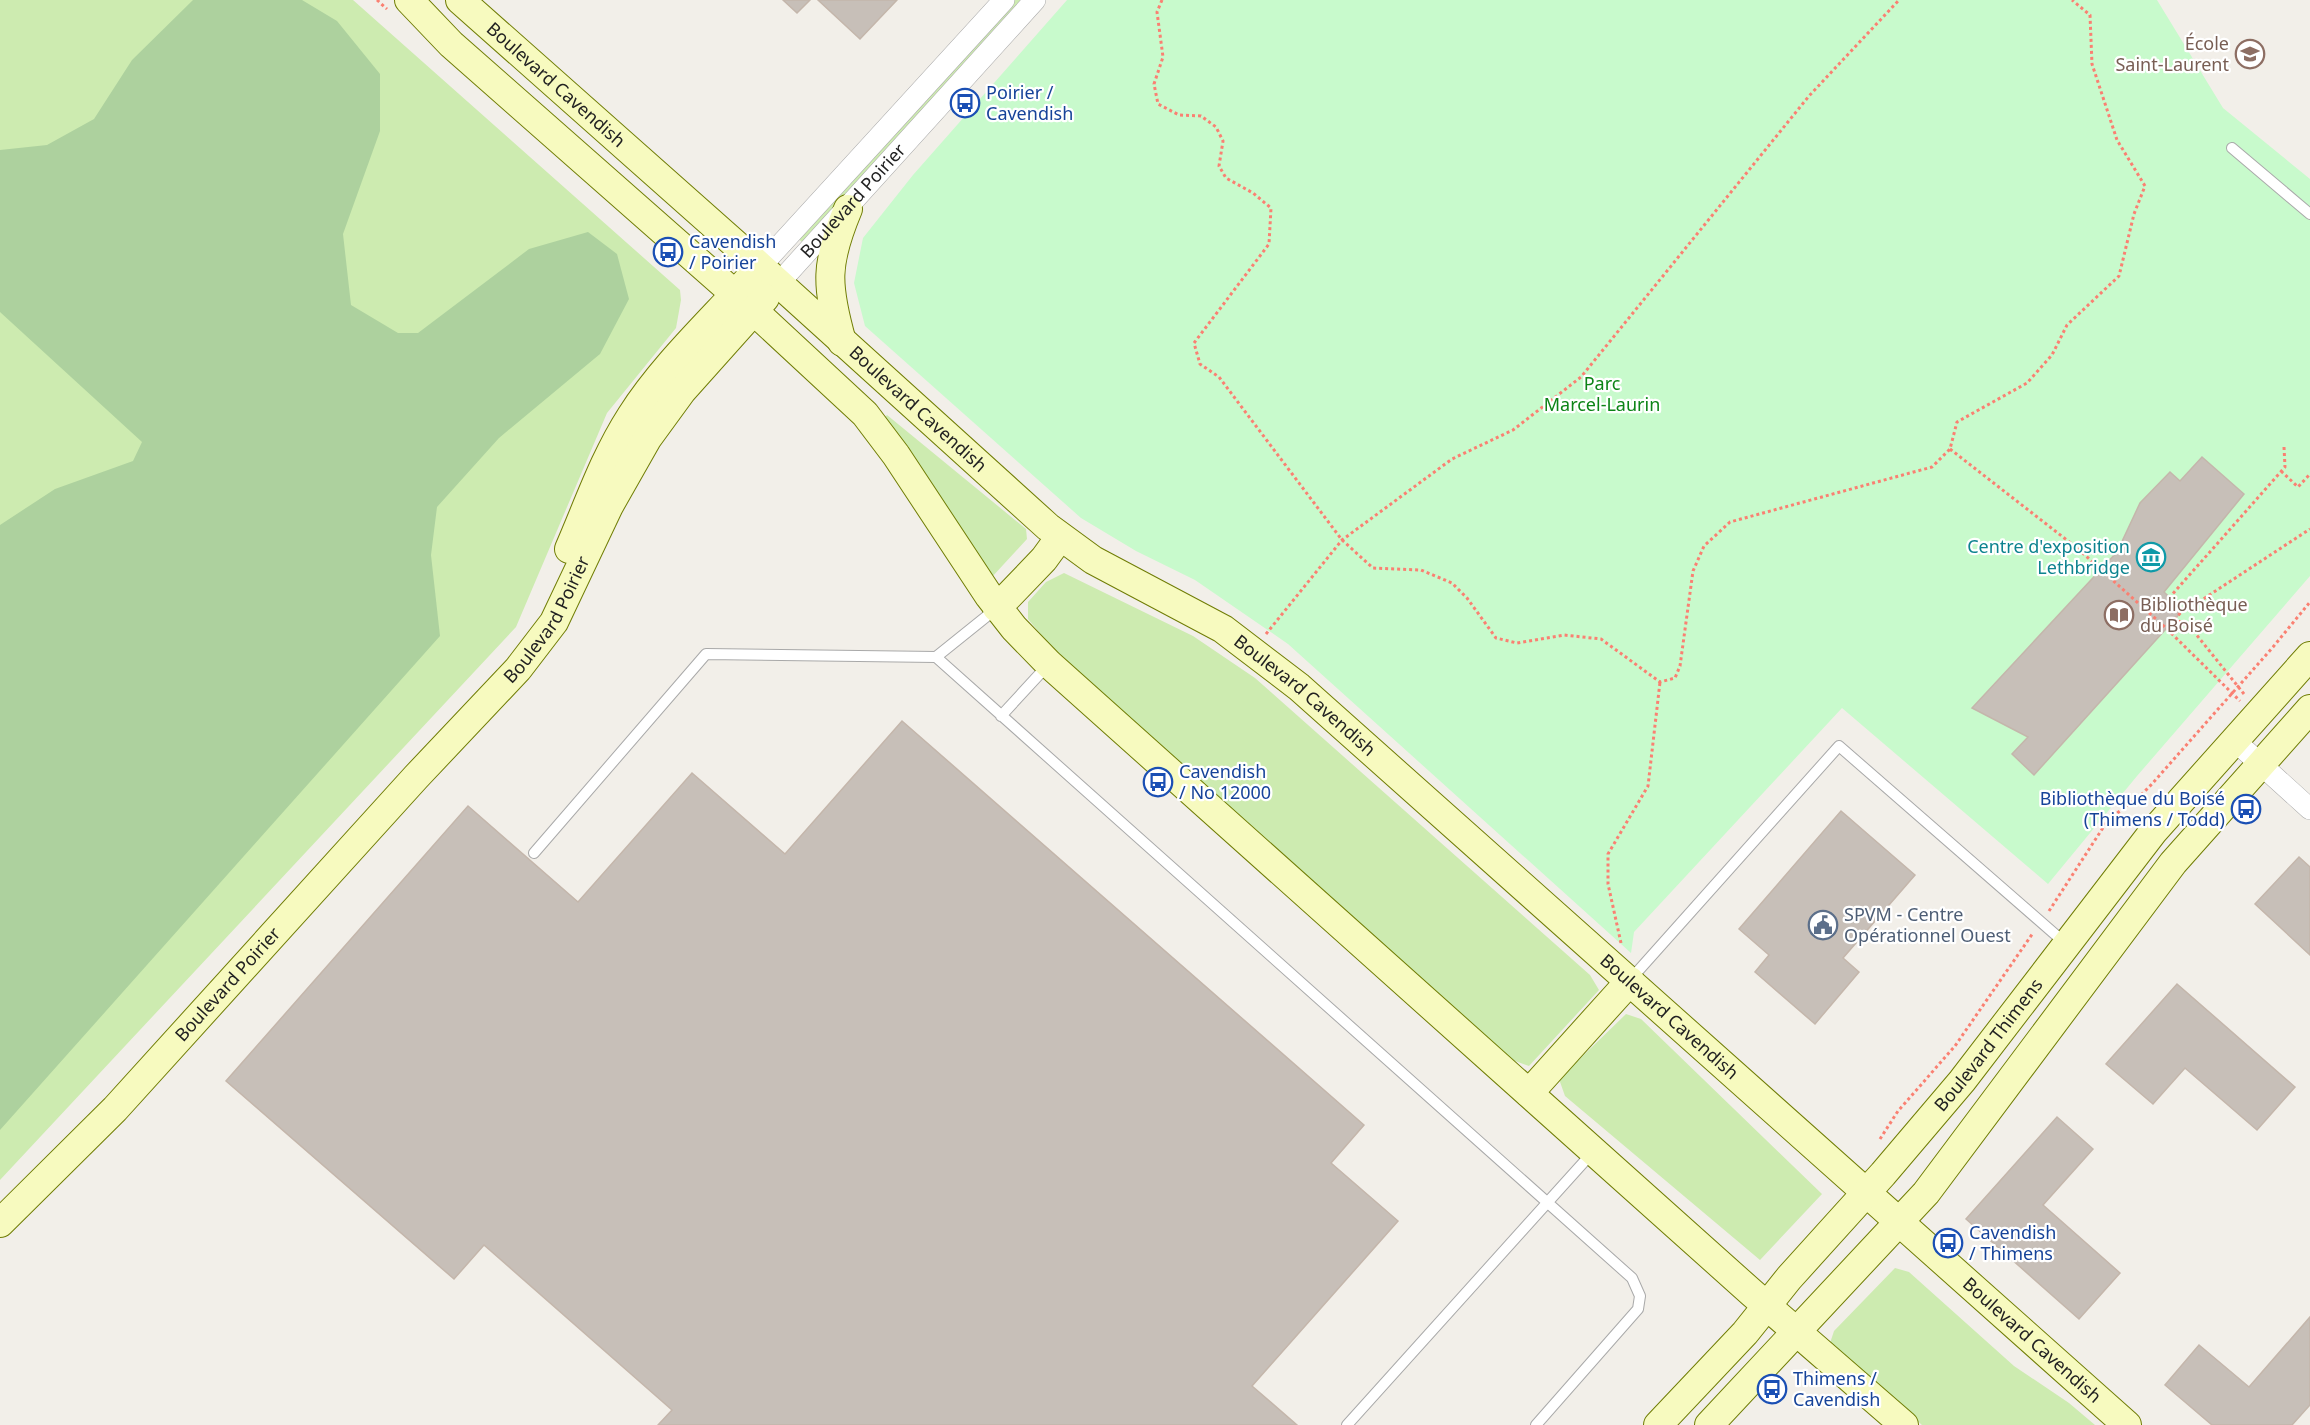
<svg xmlns="http://www.w3.org/2000/svg" width="2310" height="1425" font-family="'Noto Sans',sans-serif">
<style>
.grass{fill:#cdebb0}
.forest{fill:#add19e}
.park{fill:#c8facc}
.building{fill:#c7bfb8;stroke:#c4b6ab;stroke-width:1.5}
.lines{fill:none;stroke-linecap:round;stroke-linejoin:round}
.lane-casing{stroke:#a9a9a9;stroke-width:12}
.street-casing{stroke:#a9a9a9;stroke-width:22}
.secondary-casing{stroke:#707d05;stroke-width:30}
.path{stroke:#fa8072;stroke-width:3;stroke-dasharray:3 3;stroke-linecap:butt}
.lane{stroke:#fff;stroke-width:10}
.street{stroke:#fff;stroke-width:21}
.secondary{stroke:#f7fabf;stroke-width:28}
.labels{text-anchor:middle;stroke-width:4.5;stroke-linejoin:round;paint-order:stroke}
.education-label{font-size:18px;fill:#785e54;stroke:#fff;text-anchor:end}
.street-label{font-size:18px;fill:#222;stroke:#fff}
.transit-label{font-size:18px;fill:#164399;stroke:#fff;text-anchor:start}
.park-label{font-size:18px;fill:#0c8416;stroke:#fff}
.culture-label{font-size:18px;fill:#0d838f;stroke:#fff;text-anchor:end}
.service-label{font-size:18px;fill:#4e5e75;stroke:#fff;text-anchor:start}
</style>
<rect width="100%" height="100%" fill="#f2efe9"/>
<path class="grass" d="M0,0H353L680,290L681,300L676,328L607,413L516,627L0,1180Z
M1011,0H1027L806,245L796,237Z
M887,415L1026,529L1027,539L992,577L885,417Z
M1064,573L1193,636L1255,678L1590,975L1599,990L1529,1066L1507,1058L1068,667L1028,619V602L1046,582Z
M1626,1014L1641,1019L1822,1194L1760,1260L1565,1096L1559,1079Z
M1895,1268L1909,1272L2014,1366L2069,1403L2095,1425H1922L1830,1343L1834,1331Z"/>
<path class="forest" d="M193,0H302L337,21L380,74V131L343,234L351,305L398,333H418L529,249L588,232L617,254L629,299L600,354L499,438L437,507L431,555L440,636L0,1130V525L55,489L133,461L142,442L0,312V150L47,145L94,119L132,60Z"/>
<path class="park" d="M1067,0H2157L2223,108L2310,179V576L2137,776L2048,884L1842,708L1634,932L1631,953L1288,644L1195,580L1136,551L1081,518L865,326L854,283L863,238L913,175Z"/>
<path class="building" d="M783,0H810L797,13Z
M818,0H897L860,39Z
M2202,457L2244,494L2164,592L2183,610L2034,775L2012,754L2028,737L1972,708L2117,552L2140,503L2170,472L2180,481Z
M902,721L1364,1125L1331,1163L1398,1221L1252,1386L1297,1425H658L672,1410L484,1245L454,1279L226,1081L468,806L578,902L692,773L785,854Z
M1841,811L1915,875L1843,958L1859,972L1815,1024L1755,972L1769,955L1739,929Z
M2299,857L2310,867V955L2255,904Z
M2177,984L2295,1087L2257,1130L2185,1068L2153,1104L2106,1064Z
M2057,1117L2093,1149L2043,1205L2120,1273L2079,1319L1966,1219Z
M2310,1317V1405L2292,1425H2212L2165,1385L2199,1345L2249,1387Z"/>
<g class="lines">
<g class="lane-casing">
<path id="lane" d="M2232,148L2310,214
M936,657L997,608
M1001,716L1047,666
M534,853L706,654L936,657L1632,1278L1640,1296L1638,1309L1536,1425
M1630,980L1839,746L2065,943
M1347,1425L1592,1153"/>
</g>
<g class="street-casing">
<g id="street">
<path d="M760,267L1004,0"/>
<path id="s1" d="M778,284L1035,0"/>
<path d="M2235,741L2310,809"/>
</g>
</g>
<g class="secondary-casing">
<g id="secondary">
<path d="M409,0L451,44L754,311L865,414L896,455L989,596L1014,628L1049,664L1752,1293L1904,1425"/>
<path id="s2" d="M460,0L743,251L1048,527L1093,560L1223,629L1299,687L2127,1425"/>
<path d="M842,342C826,285 825,264 848,209"/>
<path d="M569,549C589,503 604,458 631,416C663,366 708,324 748,280"/>
<path d="M997,608L1044,559L1060,537"/>
<path d="M1529,1093L1630,981"/>
<path id="s3" d="M0,1223L115,1109L416,777L518,669L554,622L609,506L647,439L682,391L765,298"/>
<path id="s4" d="M1658,1425L1745,1333L1789,1278L1883,1174L1962,1081L2153,832L2310,656"/>
<path d="M1709,1425L1926,1193L2173,863L2310,709"/>
</g>
</g>
<path class="path" d="M377,0L387,9
M1162,0L1157,12L1163,57L1154,84L1158,104L1179,115L1201,116L1216,127L1223,141L1219,166L1226,178L1253,193L1271,208L1269,244L1194,343L1200,364L1219,377L1342,540L1373,568L1421,570L1452,583L1467,598L1496,638L1517,643L1564,635L1601,639L1660,682L1675,678L1680,666L1693,571L1704,546L1730,522L1932,467L1950,449L1957,422L2027,383L2052,355L2067,325L2119,276L2134,214L2145,186L2117,140L2092,64L2090,15L2072,0
M1950,449L2077,548L2167,629L2240,701
M2281,471L2298,487L2310,474
M2183,610L2188,609L2310,529
M1266,634L1342,540L1452,459L1513,430L1581,377L1809,96L1899,0
M2244,694L2191,628L2175,619L2183,610L2170,597L2285,467L2284,447
M2049,911L2108,820L2140,796L2152,784L2273,647L2310,602
M1621,943L1608,884V854L1648,786L1660,682
M1880,1139L1898,1111L1955,1046L2033,933"/>
<use href="#lane" class="lane"/>
<use href="#street" class="street"/>
<use href="#secondary" class="secondary"/>
</g>
<defs>
<g id="school-ring" transform="scale(1.5)"><circle r="9.5" fill="#fff" stroke="#8d6e63" stroke-width="1.5"/><path d="M0-5L7-2L0 1L-7-2ZM-4 1L0 2.5L4 1V4Q0 6-4 4Z" fill="#8d6e63"/></g>
<g id="bus-ring" transform="scale(1.5)"><circle r="9.5" fill="#fff" stroke="#1a4fb4" stroke-width="1.5"/><path d="M-5-6H5V4H4V6H2V4H-2V6H-4V4H-5ZM-3.5-4V0h7V-4ZM-3.5 1.2v1.5H-2V1.2ZM2 1.2v1.5H3.5V1.2Z" fill="#1a4fb4"/></g>
<g id="museum-ring" transform="scale(1.5)"><circle r="9.5" fill="#fff" stroke="#0f9aa8" stroke-width="1.5"/><path d="M0-6L6-3V-2H-6V-3ZM-5-1h2V3h-2ZM-1-1h2V3h-2ZM3-1h2V3H3ZM-6 4H6V6H-6Z" fill="#0f9aa8"/></g>
<g id="library-ring" transform="scale(1.5)"><circle r="9.5" fill="#fff" stroke="#8d6e63" stroke-width="1.5"/><path d="M-6-4Q-3-5.5-.7-3.5V5Q-3 3-6 4ZM6-4Q3-5.5 .7-3.5V5Q3 3 6 4Z" fill="#8d6e63"/></g>
<g id="civic-ring" transform="scale(1.5)"><circle r="9.5" fill="#fff" stroke="#5c6f8a" stroke-width="1.5"/><path d="M-.6-6.5H3V-4.5H.6V-3L4-1V1h2V6H-6V1h2V-1L-.6-3ZM-1.2 2.5V6h2.4V2.5Z" fill="#5c6f8a"/></g>
</defs>
<g fill-rule="evenodd">
<use href="#school-ring" x="2250" y="54"/>
<use href="#bus-ring" x="965" y="103"/>
<use href="#bus-ring" x="668" y="252"/>
<use href="#museum-ring" x="2151" y="557"/>
<use href="#library-ring" x="2119" y="615"/>
<use href="#bus-ring" x="1158" y="782"/>
<use href="#bus-ring" x="2246" y="809"/>
<use href="#civic-ring" x="1823" y="925"/>
<use href="#bus-ring" x="1948" y="1243"/>
<use href="#bus-ring" x="1772" y="1389"/>
</g>
<g class="labels">
<g class="education-label">
<text x="2229" y="50">École<tspan x="2229" dy="21">Saint-Laurent</tspan></text>
<text x="2140" y="611" text-anchor="start">Bibliothèque<tspan x="2140" dy="21">du Boisé</tspan></text>
</g>
<g class="street-label">
<text dy="6" stroke="none"><textPath href="#s2" startOffset="128">Boulevard Cavendish</textPath></text>
<text dy="6" stroke="none"><textPath href="#s1" startOffset="112">Boulevard Poirier</textPath></text>
<text dy="6" stroke="none"><textPath href="#s2" startOffset="614">Boulevard Cavendish</textPath></text>
<text dy="6" stroke="none"><textPath href="#s3" startOffset="816">Boulevard Poirier</textPath></text>
<text dy="6" stroke="none"><textPath href="#s2" startOffset="1098">Boulevard Cavendish</textPath></text>
<text dy="6" stroke="none"><textPath href="#s3" startOffset="330">Boulevard Poirier</textPath></text>
<text dy="6" stroke="none"><textPath href="#s2" startOffset="1584">Boulevard Cavendish</textPath></text>
<text dy="6" stroke="none"><textPath href="#s4" startOffset="504">Boulevard Thimens</textPath></text>
<text dy="6" stroke="none"><textPath href="#s2" startOffset="2070">Boulevard Cavendish</textPath></text>
</g>
<g class="transit-label">
<text x="986" y="99">Poirier /<tspan x="986" dy="21">Cavendish</tspan></text>
<text x="689" y="248">Cavendish<tspan x="689" dy="21">/ Poirier</tspan></text>
<text x="1179" y="778">Cavendish<tspan x="1179" dy="21">/ No 12000</tspan></text>
<text x="2225" y="805" text-anchor="end">Bibliothèque du Boisé<tspan x="2225" dy="21">(Thimens / Todd)</tspan></text>
<text x="1969" y="1239">Cavendish<tspan x="1969" dy="21">/ Thimens</tspan></text>
<text x="1793" y="1385">Thimens /<tspan x="1793" dy="21">Cavendish</tspan></text>
</g>
<g class="park-label">
<text x="1602" y="390">Parc<tspan x="1602" dy="21">Marcel-Laurin</tspan></text>
</g>
<g class="culture-label">
<text x="2130" y="553">Centre d'exposition<tspan x="2130" dy="21">Lethbridge</tspan></text>
</g>
<g class="service-label">
<text x="1844" y="921">SPVM - Centre<tspan x="1844" dy="21">Opérationnel Ouest</tspan></text>
</g>
</g>
</svg>
